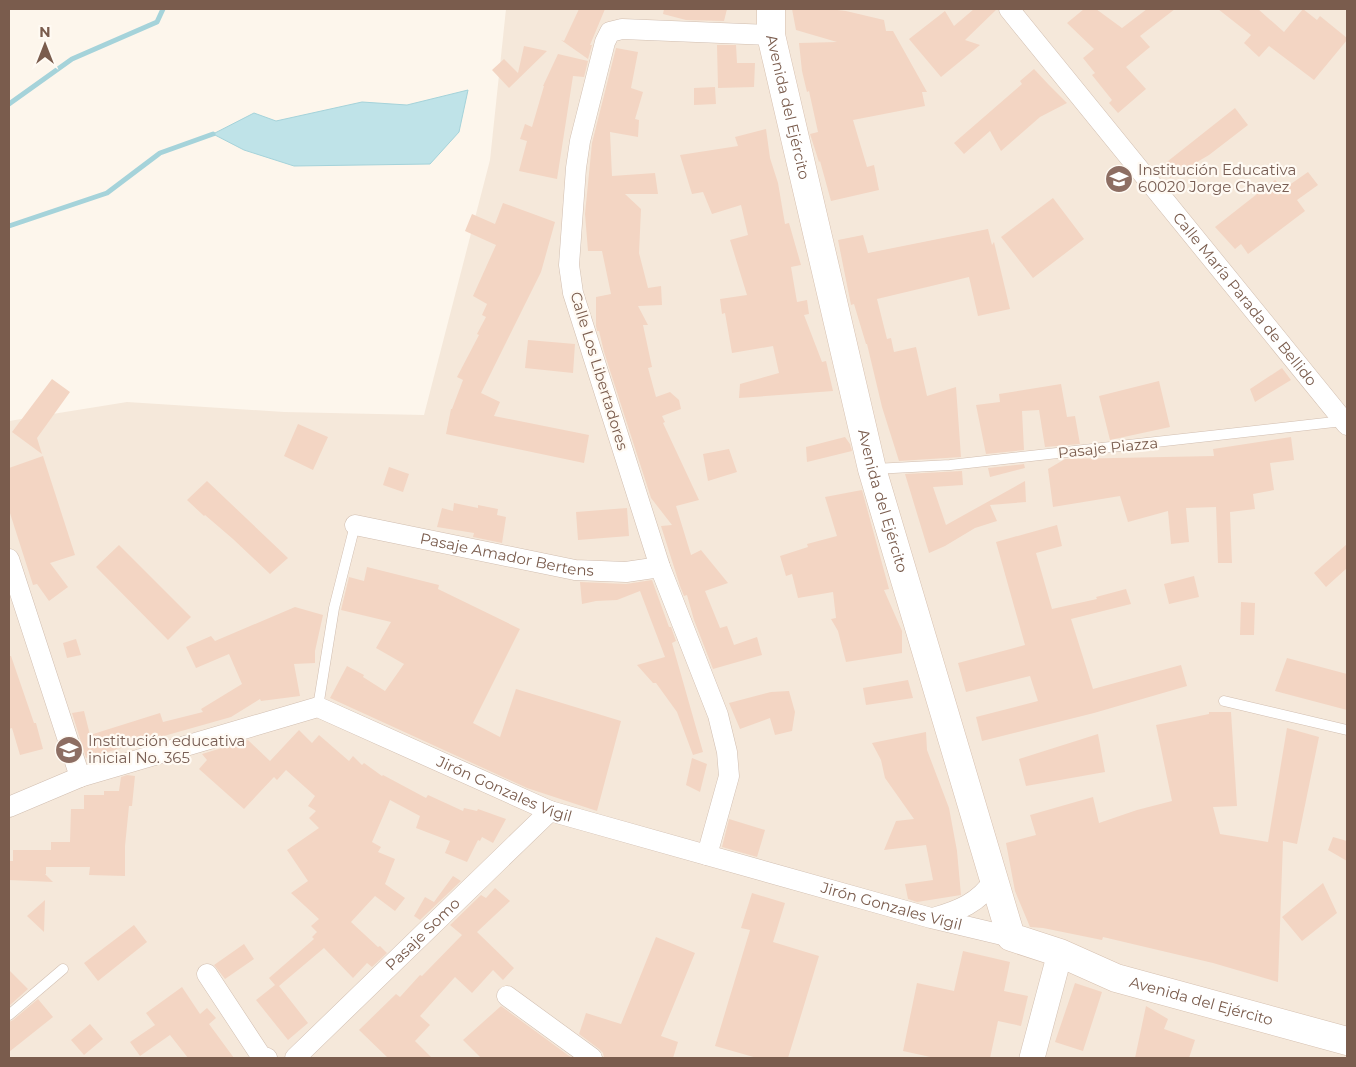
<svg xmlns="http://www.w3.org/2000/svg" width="1356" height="1067" font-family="Montserrat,sans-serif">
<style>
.residential{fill:#f5e8da}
.water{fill:#bfe3e8;stroke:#a5d3da}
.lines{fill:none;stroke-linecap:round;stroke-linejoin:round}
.stream{stroke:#a5d3da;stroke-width:5}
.building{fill:#f3d5c3}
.service-casing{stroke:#d1beb0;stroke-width:11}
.minor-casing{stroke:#d1beb0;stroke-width:21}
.tertiary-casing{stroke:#d1beb0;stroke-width:26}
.secondary-casing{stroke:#d6c0b0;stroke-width:29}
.service{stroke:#fff;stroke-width:10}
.minor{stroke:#fff;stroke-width:20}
.tertiary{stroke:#fff;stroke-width:25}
.secondary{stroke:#fff;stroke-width:28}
.labels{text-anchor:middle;stroke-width:4.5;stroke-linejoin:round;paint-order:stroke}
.street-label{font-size:15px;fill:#7a5c4d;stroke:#fffaf3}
.education-label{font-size:15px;fill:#785e54;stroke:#fffaf3;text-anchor:start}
</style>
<rect width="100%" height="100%" fill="#fdf6ec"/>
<path class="residential" d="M506,9H1347V1058H9V421L127,402L284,412L424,415L490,160Z"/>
<path class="water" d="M468,90L459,132L430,164L294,166L244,150L213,134L254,113L276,121L362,102L407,105Z"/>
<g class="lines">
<path class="stream" d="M9,104L72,59L157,22L163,9
M9,226L107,193L160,153L213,134"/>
</g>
<path class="building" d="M579,9H605L590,45H592L588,59L561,40L564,41Z
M664,9H727L724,21L686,20L663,14Z
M792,9H829L846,11L884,20L886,31H893L927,92H922L925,106L853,120L867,167L874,165L879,190L831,201L820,161L819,162L810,134L818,132L809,91L807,92L802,71L799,43L837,42L796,30Z
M974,9H997L965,40L980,45L941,77L909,39L945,11L954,26Z
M1084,9H1096L1122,28L1147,9H1175L1140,36L1150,47L1126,67L1146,89L1118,113L1109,103L1112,100L1092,75L1095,73L1083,58L1094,49L1067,23Z
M1218,9H1258L1284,32L1303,9L1317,20L1320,16L1347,38V40L1314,80L1269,46L1259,57L1244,43L1251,35Z
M717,45H736L737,63H755L754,87L718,88Z
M524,46L547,51L509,88L492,70L504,59L518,73Z
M616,48L638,52L631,88L643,92L635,119L639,120L638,137L610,132L612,176L655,173L658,194H625L641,209L639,253L648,288L661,286L662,305L638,306L648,325H643L652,367L648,368L656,397L670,392L679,400L681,409L662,416L665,422L663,423L699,500L676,506L691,555L701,550L728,583L705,591L720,628L727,626L734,645L757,637L762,655L713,669L694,620L687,595L684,596L680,586L661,526L672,525L651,498L604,352L599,331H597L596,326V297L611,294L602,251H588L585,214L592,143Z
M558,54L588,61L584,77L573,76L557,179L519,171L527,141L520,139L525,124L532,127L544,86H543Z
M1034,69L1048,84L1067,103L1040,117L1001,151L990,131L964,154L954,143L1022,84L1020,81Z
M715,87L716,104L694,105V88Z
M1235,108L1248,125L1209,155L1170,178L1163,165Z
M766,129L770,158L778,183L785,224L789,223L801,265L791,267L797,302L807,300L809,314L804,315L822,362L826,361L833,391L739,398L740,384L779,373L773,346L732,353L725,313L722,314L720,299L747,295L730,240L748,235L741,205L712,214L703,192L692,194L680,155L738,146L735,137Z
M1308,172L1318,185L1297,200L1305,211L1248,254L1241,244L1235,249L1215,227L1275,180L1285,188Z
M1053,198L1084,239L1033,278L1001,237Z
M503,203L555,222L541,272L481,393L500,402L494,416L589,435L584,463L446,434L451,409H452L463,380L457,377L479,335L477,334L486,317L482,315L487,304L473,296L496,245L465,231L472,214L495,224Z
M988,229L992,245L994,242L1010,309L978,316L969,277L877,299L887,339L891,338L894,352L916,347L927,396L956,387L961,457L899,461L882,407L867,344H866L854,304L851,305L838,240L863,235L868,253Z
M528,340L575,344L573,373L525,368Z
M1282,368L1291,380L1255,402L1250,389Z
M52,379L70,392L37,438L42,454L12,432Z
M1159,381L1170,427L1110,440L1099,396Z
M1061,384L1067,417L1075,416L1080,444L1045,447L1039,410L1022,411L1024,450L986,454L976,405L1000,402L999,394Z
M298,424L328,437L313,470L284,456Z
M845,437L850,444L852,451L807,462L806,447Z
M1291,437L1294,460L1270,463L1274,490L1253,494L1255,509L1230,512L1232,563H1218L1216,507L1186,508L1189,542L1171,544L1168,511L1128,522L1120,496L1053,507L1048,469L1065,459L1214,456L1213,449Z
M729,449L737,472L708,481L703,454Z
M43,456L75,555L50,563L68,587L49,601L37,584L33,585L9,510V468Z
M1024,464L1025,468L990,477L988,468Z
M389,467L409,474L403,492L383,485Z
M962,471L963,485L933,487L946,525L1025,481L1026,502L990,505L997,521L975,528L945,546L929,553L905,474Z
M207,481L288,558L270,574L233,539L205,515L204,516L187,500Z
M862,490L889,589L884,590L902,631V653L846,662L838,631L831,619L836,618L833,592L798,598L792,574L786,576L780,556L808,547L807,544L837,536L825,497Z
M454,503L478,508V505L498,509L497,515L506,517L502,543L473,537L474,533L437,527L442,508L453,511Z
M627,508L629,536L578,540L576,512Z
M1057,525L1062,546L1036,553L1052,609L1097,599L1096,597L1126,589L1131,604L1071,619L1093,689L1181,665L1187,686L1094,713L982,741L976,717L1038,701L1030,676L966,692L958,663L1025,645L996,542Z
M1347,544V568L1326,587L1314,573Z
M119,545L191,617L168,640L96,567Z
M367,567L439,585L438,589L520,629L473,723L500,737L516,689L621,721L597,811L527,788L330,698L347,666L364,675L363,677L385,691L404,664L376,648L391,622L341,610L349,577L364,581Z
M1194,576L1199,597L1169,604L1164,584Z
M652,580L669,627H671L676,641L672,643L703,752L693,755L677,712L656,683H653L637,665L665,657L640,591L617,600L596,601L582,604L580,582L626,584Z
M1241,602L1255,603L1254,635H1240Z
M295,607L323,615L315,651V663L294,664L300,696L261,701L260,699L231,717L86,758L72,713L84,711L90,735L160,713L163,722L203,712L201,709L242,684L229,654L196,668L186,647L211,636L215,641Z
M76,639L81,655L67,658L63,643Z
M9,656H11L34,723H36L43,749L20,755L12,728L9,729Z
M1287,658L1347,674V710L1275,691Z
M908,680L913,698L866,705L863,688Z
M789,691L795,712L792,731L775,735L770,718L740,729L729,703L771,692Z
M1209,712H1231L1237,806L1213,807L1220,834L1268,842L1287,728L1319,737L1297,844L1283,841L1278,982L1213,963L1103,937L1102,940L1043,928L1030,927L1015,891L1006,843L1036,835L1030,815L1093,797L1099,823L1137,810L1172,801L1156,725L1209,714Z
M299,730L312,743L319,735L349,761L353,756L362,765L364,763L382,776L383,775L426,798L428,795L463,811L464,808L477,811L478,809L506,819L493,843L482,837L480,841L478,840L467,862L445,853L450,841L416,828L420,816L390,800L372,842L381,847L378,852L395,859L385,884L405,898L395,911L375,896L351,922L378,947L380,946L387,953L372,967L367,963L353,978L324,948L279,986L308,1023L288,1040L256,1000L275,985L269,978L314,939L312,937L317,932L311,926L319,919L291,893L308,881L287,850L319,828L309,818L316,811L308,806L315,796L286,770L277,780L274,777L244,809L199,769L207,760L202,754L248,740L270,761Z
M926,732L927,750L949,808L957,851L961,895L917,902L908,899L905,884L933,880L926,845L884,850L896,821L914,819L885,778L881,760L872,743Z
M1098,734L1105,772L1026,786L1019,759Z
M692,758L707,764L700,792L686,785Z
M127,775L135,776L132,806H129L125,846V876L89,875L90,867H46V874H45L53,882L9,880V861H13V850H51V842H70L71,809H84V795H104V791H119L121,777Z
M729,819L765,830L757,857L722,847Z
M1333,837L1347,841V861L1328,850Z
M453,876L461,881L420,920L414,916L425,897L434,902Z
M1323,883L1337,913L1302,941L1282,917Z
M495,888L510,901L477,932L514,968L503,980L493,970L472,993L455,977L420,1016L430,1025L415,1041L432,1058H388L359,1030L396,994L400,997L420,975L422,976L462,935L450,925L481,895L486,898Z
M752,893L785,903L773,942L819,956L788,1058H757L715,1046L750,930L741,928Z
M45,900L44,932L27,916Z
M134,925L147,942L98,981L84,963Z
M656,937L695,953L661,1036L678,1042L673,1058H604L603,1053L599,1049L579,1034L586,1013L621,1024Z
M244,944L254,959L225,979L214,965Z
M963,951L1010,962L1004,991L1028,996L1021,1026L998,1021L990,1058H935L903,1051L917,983L954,991Z
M9,970L28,989L9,1006Z
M1075,983L1102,992L1083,1051L1055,1042Z
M182,987L200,1014L207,1008L216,1018L209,1024L234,1058H188L170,1035L140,1056L130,1042L155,1025L146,1013Z
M38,999L53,1017L9,1052V1022L13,1020Z
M501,1006L572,1058H481L463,1040Z
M1146,1006L1168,1019L1164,1029L1195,1040L1189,1058H1135Z
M90,1024L103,1039L84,1055L71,1040Z"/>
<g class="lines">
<g class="service-casing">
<path id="service" d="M874,469L950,465L1343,421
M1224,701L1347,730
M318,707L334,608L355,525
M9,1015L63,969"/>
</g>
<g class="minor-casing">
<g id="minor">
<path id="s1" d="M1009,9L1347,425"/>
<path id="s2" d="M355,525L575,570L626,572L660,567"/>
<path d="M9,559L80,777"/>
<path id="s3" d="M9,807L80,777L318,707L550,811L931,918L1011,937"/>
<path d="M707,855L729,776L727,752L718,715L660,567L573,293L569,265L576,168L580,141L605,42L610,32L622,29L771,35"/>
<path d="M933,918C958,911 979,903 994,880"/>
<path d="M207,974L261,1056L267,1058"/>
<path d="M507,996L592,1058"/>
<path id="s4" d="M295,1058L550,811"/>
</g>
</g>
<g class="tertiary-casing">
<path id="tertiary" d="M1032,1058L1060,953"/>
</g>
<g class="secondary-casing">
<g id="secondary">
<path id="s5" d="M771,9V35L872,469L1011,937L1060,953L1116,978L1347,1041"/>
</g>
</g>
<use href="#service" class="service"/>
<use href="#minor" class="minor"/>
<use href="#tertiary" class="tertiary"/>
<use href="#secondary" class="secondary"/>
</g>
<defs>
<g id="school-disc" transform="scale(1.4375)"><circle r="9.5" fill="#8d6e63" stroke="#fffaf3"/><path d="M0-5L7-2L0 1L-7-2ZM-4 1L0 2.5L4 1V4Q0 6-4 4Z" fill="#fff"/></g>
</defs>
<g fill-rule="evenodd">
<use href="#school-disc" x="1119" y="179"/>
<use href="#school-disc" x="69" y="750"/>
</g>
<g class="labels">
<g class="street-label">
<text dy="5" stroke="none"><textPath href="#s5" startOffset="100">Avenida del Ejército</textPath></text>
<text dy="5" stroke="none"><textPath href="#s1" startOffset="374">Calle María Parada de Bellido</textPath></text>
<text transform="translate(599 371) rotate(73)" y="5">Calle Los Libertadores</text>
<text transform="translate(1108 448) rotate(-6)" y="5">Pasaje Piazza</text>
<text dy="5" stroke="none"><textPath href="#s5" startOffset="505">Avenida del Ejército</textPath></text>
<text dy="5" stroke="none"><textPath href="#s2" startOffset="155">Pasaje Amador Bertens</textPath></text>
<text dy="5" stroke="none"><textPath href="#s3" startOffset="529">Jirón Gonzales Vigil</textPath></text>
<text dy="5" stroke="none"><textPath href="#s3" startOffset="934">Jirón Gonzales Vigil</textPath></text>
<text dy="5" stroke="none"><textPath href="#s4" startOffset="178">Pasaje Somo</textPath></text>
<text dy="5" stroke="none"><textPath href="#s5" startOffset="1161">Avenida del Ejército</textPath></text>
</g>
<g class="education-label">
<text x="1138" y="175">Institución Educativa<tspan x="1138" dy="17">60020 Jorge Chavez</tspan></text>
<text x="88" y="746">Institución educativa<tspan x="88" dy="17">inicial No. 365</tspan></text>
</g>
</g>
<rect width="1356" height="1067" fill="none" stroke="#7a5c4d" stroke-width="20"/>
<g transform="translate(45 45)" stroke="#fffaf3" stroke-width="4" paint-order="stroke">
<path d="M0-4L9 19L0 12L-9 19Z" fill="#7a5c4d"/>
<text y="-8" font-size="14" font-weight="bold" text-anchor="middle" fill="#7a5c4d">N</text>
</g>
</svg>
